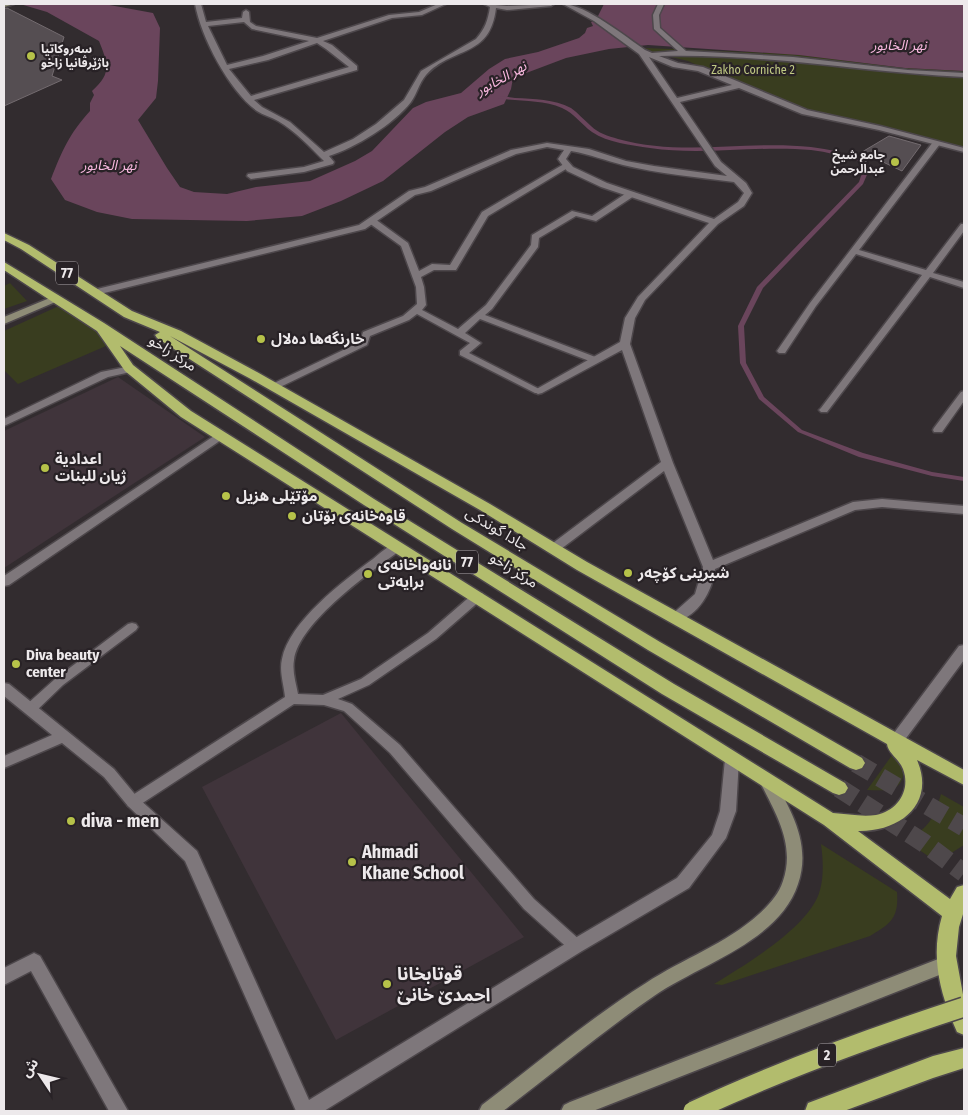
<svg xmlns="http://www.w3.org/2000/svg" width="968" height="1115" font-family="'Fira Sans Condensed','Noto Sans Arabic',sans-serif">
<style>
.built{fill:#40343b}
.green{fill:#393d1f}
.water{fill:#6a455c}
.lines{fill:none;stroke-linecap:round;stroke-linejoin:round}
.stream{fill:#6a455c;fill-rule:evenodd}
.building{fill:#554e52;stroke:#736b6f}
.highway-tunnel{stroke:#4e484b;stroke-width:19;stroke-dasharray:19 9;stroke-linecap:butt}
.lane-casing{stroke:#4d474b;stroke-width:3}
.street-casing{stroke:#4d474b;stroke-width:3}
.secondary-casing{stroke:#4d474b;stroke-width:3}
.highway-casing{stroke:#4d474b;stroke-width:3}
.lane{fill:#7e777b;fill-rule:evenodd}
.street{fill:#7e777b;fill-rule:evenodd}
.secondary{fill:#8e8c77;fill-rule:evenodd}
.highway{fill:#b2bc6d;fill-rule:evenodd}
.highway-bridge-casing{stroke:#4d474b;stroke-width:22;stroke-linecap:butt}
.highway-bridge{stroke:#b2bc6d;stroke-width:19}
.poi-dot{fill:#b6c249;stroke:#282226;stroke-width:2}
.labels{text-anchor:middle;stroke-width:4.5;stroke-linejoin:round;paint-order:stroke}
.far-poi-label{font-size:12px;font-weight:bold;fill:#ede9eb;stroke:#282226;text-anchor:start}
.far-park-label{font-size:12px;fill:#bfc883;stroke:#282226}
.far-water-label{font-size:14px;font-style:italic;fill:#fab9e0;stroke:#282226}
.shield{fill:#282226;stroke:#b2adb0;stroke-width:1}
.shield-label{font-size:14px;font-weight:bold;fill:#ede9eb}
.poi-label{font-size:15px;font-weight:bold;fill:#ede9eb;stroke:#282226;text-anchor:start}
.street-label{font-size:15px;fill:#ede9eb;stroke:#282226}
.near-poi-label{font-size:18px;font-weight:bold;fill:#ede9eb;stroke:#282226;text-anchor:start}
</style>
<rect width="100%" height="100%" fill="#322c2f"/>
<path class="built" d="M118,377L205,437L4,568V431Z
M341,713L524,937L336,1040L202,787Z"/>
<path class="green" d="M645,48L792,54L905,68L964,71V148L946,145L877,125L795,109L688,61L655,53Z
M10,283L27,301L4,309V286Z
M61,305L95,329L106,346L18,384L4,370V331Z
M895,751C902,762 910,782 892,789C885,791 875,790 867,790Z
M941,794L964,807V845L937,862L906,841C930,826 933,820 941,794Z
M821,844L897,892C899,919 890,924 870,936L722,985L714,984C745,965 811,926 820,890C824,876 823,858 821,844Z"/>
<path class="water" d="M20,4H104L153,13L160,28L158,81L156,98L138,120L167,168L180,187L194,192L227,194L256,187L310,181L355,161L372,151L413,108L426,102L461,93L489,69L505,59L538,52L579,38L585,33L587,28L593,26L591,22L596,20L604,4L964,5V71L905,68L799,55L648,45L609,49L566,58L513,78L511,89L504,104L468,117L445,132L383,181L341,201L302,216L247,221L132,219L97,212L65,200L51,179C62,151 69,134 90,111V103L94,95L92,91C112,73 108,64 99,41L47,12Z"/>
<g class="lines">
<path class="stream" d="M496,96C503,96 509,97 515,98C534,99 554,99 571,108C578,113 584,120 591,126C598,133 608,136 618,139C683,157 746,140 811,147C829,149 846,154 863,159L869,170L863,184L763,288L744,326L746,363L764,397L802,430L863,453L932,472L964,477V481L932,476L859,457L798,432L759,399L740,363L738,326L757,287L859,182L863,170L859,161C843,156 827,152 811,150C757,145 703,156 650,148C631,145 608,143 592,132C581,124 574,113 562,108C542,99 519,102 498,98H496Z"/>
</g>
<path class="building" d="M7,8L64,37L52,76L62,80L4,106V9Z
M889,136L921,145L902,171L862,152Z"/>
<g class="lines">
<path class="highway-tunnel" d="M856,763L964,827
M839,788L924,843L964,873"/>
<g class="lane-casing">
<path id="lane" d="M933,142L940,144L859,250L926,270L961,224H964V231L933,273L964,282V288L930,277L827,412H821L819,410L821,408L922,275L856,254L816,306L785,353H779L777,351L810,303Z
M564,164L571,166L488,216L456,270H434L421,277L424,287L426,305L422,310L458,329L486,305L531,245L532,235L572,211L592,216L628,192H634V196L596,221L576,216L539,238L538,247L492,309L485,315L598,358V362H592L480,319L465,333L481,343L469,353L543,391L541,393H535L460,355V351L470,343L417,314L409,320L370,336L367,345L276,389H270L268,387L270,385L360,342L363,332L403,316L417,304L416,287L401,246L369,223V219H375L408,243L419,271L432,264L450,265L482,212Z
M964,391V401L942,432H934L933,430L934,428L961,392Z
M398,542L404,546L402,549C372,571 299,622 294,660C292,671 296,683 298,694L323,695L361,679L428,633L474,593H482L484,596L482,599L436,639L369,685L338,699L352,704L400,745L534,899L581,941L583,946L581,951L576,953L571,951L524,909L390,753L344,711L324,705L294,704L138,806L133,808L128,806L126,802L128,798L285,697C284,685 279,671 282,659C289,622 343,581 373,559C380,553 389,545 398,542Z
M132,623L136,624L138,627L136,630L63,685L34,713L30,714L26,713L24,709L26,705L55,679L128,624Z"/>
</g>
<g class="street-casing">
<path id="street" d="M195,4H201L206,22L242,18L243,12L246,10L249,12L250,22L256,26L317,38L389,15L419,12L438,4H446L422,15L392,18L323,41L332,45L357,66V70L254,100L262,107L290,122L324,152L353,139L376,124L404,100L421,71L476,39C485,29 488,20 490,7L484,4L507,6L554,4L551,6L507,10L496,8C490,59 452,46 426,75C419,83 417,94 411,102C394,124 355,148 329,156L334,162L333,164L304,172L251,179L247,176L248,174L304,167L324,161C310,147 295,131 278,121C271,117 263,115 257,111C229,91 201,37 195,4ZM244,22L252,29L309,41L263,56L227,65L208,26ZM317,43L326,49L349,67L251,96L229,69L268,60Z
M563,4C585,4 626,37 645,50L652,53L678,51L654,29L653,15L658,4H664L659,15L660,28L686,51L793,57L908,70L964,73V77C862,72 761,53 659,56L678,63L703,67L807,110L880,126L964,148V152L879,130L802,114L739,88L680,102L721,162L746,183L752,193L744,206L718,224L645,300L635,318L630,344L673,463L713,560L853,502L882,499L964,506V514L882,507L855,510L715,569C712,592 699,615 676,622L671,620L669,617L695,594L703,567L664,471L557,552H549L547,549L549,546L661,462L622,350L542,393L538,394L533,391L620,342L625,318L638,297L709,223L601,187L567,171L558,159L564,150L547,147L516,154L431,191L415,195L365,229L96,295L91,292L93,290L359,225L409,191L425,187L511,150L547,143L589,149L626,161L654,166L727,176L715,166L639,54L594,21ZM649,57L673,67L698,71L732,85L677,98ZM571,151C590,154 606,161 623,165C659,174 697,177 734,182L744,193L738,202L714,219L607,183L573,167L566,159Z
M131,366L136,369L135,371L108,377L4,426V419L101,372Z
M220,432L226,436L224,438L9,585L4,586V576Z
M964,645V660L901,745L896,747L891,745L889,741L891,737L959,646Z
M4,683L9,684L114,769L138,798L197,851L309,1100L570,941L677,878L712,835L720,811L725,759L727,755L732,753L737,755L739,759L736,811L726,838L689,888L582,951L324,1111H296L185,861L128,806L104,777L62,743L4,768V756L52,735L4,696Z
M34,953L40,956L128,1111H109L31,971L4,985V968Z"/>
</g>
<g class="secondary-casing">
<path id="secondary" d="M4,4H14L4,7Z
M57,295L62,298L60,300L4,324V317Z
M765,772L770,774C790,807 812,844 798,884C779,942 700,964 654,996C602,1032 553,1073 503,1111H479L482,1105C536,1064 589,1019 646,983C682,959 726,944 759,914C769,905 779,894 783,881C796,843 774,811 758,778L760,774Z
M946,956L952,958L954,964L952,970L593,1111H561L564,1105L570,1102Z"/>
</g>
<g class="highway-casing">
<path id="highway" d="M4,233L29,245L132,311L181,331L257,372L490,504L587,562L964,770V785L917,760C936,804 900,832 858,831L950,899L957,887L964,885V911L959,927L956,956L964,1000V1035L957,1032C940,994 930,957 942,916L824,825L181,417L125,371L97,331L4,270V262L104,323L374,499L674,684L845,783L848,788L845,793L839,795L833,793L662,694L364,505L120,346L133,365L191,411L833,813C847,814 862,817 876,815C898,811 911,790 903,769C899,759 888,753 887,744L577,570L480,510L249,378L170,336L462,523L660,642L862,758L865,763L862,768L856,770L850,768L648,650L452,529L157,338L155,335L160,332L124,317L21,249L4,240Z
M964,1048V1068L933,1078L844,1111H805L808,1103L816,1100L933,1056Z"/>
</g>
<use href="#lane" class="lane"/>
<use href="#street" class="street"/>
<use href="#secondary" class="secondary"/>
<use href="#highway" class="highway"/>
<g class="highway-bridge-casing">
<path id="highway-bridge" d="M693,1111C781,1070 872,1037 964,1007"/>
</g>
<use href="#highway-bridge" class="highway-bridge"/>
</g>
<g class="poi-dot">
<circle cx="31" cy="56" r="5"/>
<circle cx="895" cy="162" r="5"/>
<circle cx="261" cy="339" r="5"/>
<circle cx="45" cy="468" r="5"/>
<circle cx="226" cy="496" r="5"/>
<circle cx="292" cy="516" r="5"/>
<circle cx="628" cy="573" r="5"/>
<circle cx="368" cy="574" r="5"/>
<circle cx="16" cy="664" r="5"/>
<circle cx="71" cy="821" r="5"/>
<circle cx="352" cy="862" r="5"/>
<circle cx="387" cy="984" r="5"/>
</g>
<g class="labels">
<g class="far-poi-label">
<text x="41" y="53">سه‌روكاتيا<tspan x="41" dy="14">باژێرڤانيا زاخو</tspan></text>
<text x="885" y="159" text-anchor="end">جامع شيخ<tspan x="885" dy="14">عبدالرحمن</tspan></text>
</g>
<g class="far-park-label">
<text x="753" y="74">Zakho Corniche 2</text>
</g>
<g class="far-water-label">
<text x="899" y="50">نهر الخابور</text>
<text transform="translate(501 78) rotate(-29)" y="5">نهر الخابور</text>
<text x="109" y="170">نهر الخابور</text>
</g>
<g class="shield">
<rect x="56" y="261.5" width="22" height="23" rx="4"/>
<rect x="456" y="550.5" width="22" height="23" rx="4"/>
<rect x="818" y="1043.5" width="18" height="23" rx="4"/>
</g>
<g class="shield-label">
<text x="67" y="278">77</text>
<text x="467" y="567">77</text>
<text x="827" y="1060">2</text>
</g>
<g class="poi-label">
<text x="271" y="344">خارنگەها دەلال</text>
<text x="55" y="464">اعدادية<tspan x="55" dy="17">ژیان للبنات</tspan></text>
<text x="236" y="501">مۆتێلی هزیل</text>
<text x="302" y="521">قاوەخانەی بۆتان</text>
<text x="378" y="570">نانەواخانەی<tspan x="378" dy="17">برایەتی</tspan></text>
<text x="638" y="578">شیرینی کۆچەر</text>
<text x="26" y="660">Diva beauty<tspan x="26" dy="17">center</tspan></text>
</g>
<g class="street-label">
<text transform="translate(173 353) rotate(33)" y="5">مركز زاخو</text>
<text transform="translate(497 529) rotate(31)" y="5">جادا گوندکی</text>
<text transform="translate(514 570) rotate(32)" y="5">مركز زاخو</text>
</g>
<g class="near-poi-label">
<text x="81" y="827">diva - men</text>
<text x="362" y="858">Ahmadi<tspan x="362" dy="21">Khane School</tspan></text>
<text x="397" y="980">قوتابخانا<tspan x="397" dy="21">احمدێ خانێ</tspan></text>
</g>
</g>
<rect width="968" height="1115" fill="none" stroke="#ede9eb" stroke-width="10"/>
<g transform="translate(40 1075) rotate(305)" stroke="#282226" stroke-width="4" paint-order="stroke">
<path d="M0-4L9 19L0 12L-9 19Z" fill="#ede9eb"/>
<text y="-8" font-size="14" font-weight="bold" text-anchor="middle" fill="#ede9eb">ش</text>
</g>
</svg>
